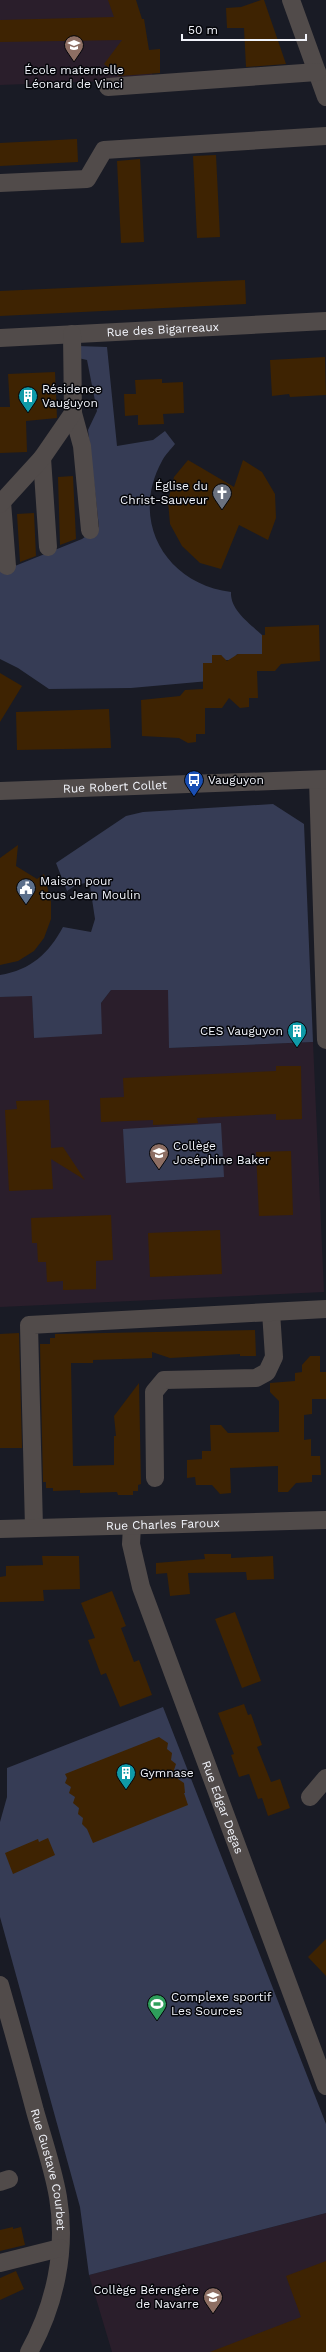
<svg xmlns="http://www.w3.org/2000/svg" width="326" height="2352" font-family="'Work Sans',sans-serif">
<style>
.education{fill:#2a1e2b}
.green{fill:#363c55}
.building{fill:#3e2302}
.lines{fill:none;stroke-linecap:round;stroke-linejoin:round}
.minor{stroke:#514b4a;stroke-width:18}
.labels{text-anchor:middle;stroke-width:3;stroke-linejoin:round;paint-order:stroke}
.poi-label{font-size:12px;fill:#f2f4fb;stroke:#05060a;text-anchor:start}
.street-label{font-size:12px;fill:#f2f4fb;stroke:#05060a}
</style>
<rect width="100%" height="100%" fill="#191b25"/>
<path class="education" d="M0,0H127L154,79L0,85Z
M111,990H169V1048L313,1042L324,1292L0,1307V997L32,995L34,1038L101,1003Z
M326,2213V2352H112L89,2275Z"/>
<path class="green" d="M77,346L107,347L117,446L153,440L165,431L175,444C171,449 165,455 162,461C129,521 166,584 231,592C230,610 249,623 262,635V654H238L236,655L235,660H224L221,655H212V663H203V673L209,681L131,688L49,689L18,668L0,659V572L82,539L99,527L88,430L97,411L87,360L78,358Z
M273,804L304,824L313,1042L169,1048L168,990H111L101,1003L102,1034L34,1038L32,996L0,997V975C31,970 49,953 63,927L91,932L95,919L90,886L85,883L76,885L67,891L56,863L126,816L143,812Z
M221,1123L224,1177L126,1183L123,1129Z
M163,1707L326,2124V2213L89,2275L80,2207L0,1917V1822L7,1797V1768Z"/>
<path class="building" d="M108,0H136L142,19H144L149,50L160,49V73L119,76L104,64L122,40L0,42V20L114,17Z
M261,0H264L286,64L246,67L244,28H227L226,8L241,7Z
M77,139L78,162L0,166V143Z
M216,155L220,237L197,238L193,156Z
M140,159L144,242L121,243L117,161Z
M245,280L246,304L0,316V291Z
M325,357L326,395L290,397L289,394L272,396L270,360Z
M55,372L57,418L26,421L27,452L0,453V407H10L8,374Z
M162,379V383L183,382L184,413L163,414L164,424L138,425V415L125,416L124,394H136L135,380Z
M188,460L234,487L243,460L262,472L275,494L276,518L268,540L239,525L221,569L200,563L182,546L170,524L168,501L174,477Z
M73,476L76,539L60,545L58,477Z
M34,513L36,556L20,562L17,514Z
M319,625L320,661L281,664L275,671H257L258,698H249V707L240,708L229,698L222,708H205V734H196V742L188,743L179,738L142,736L141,700L180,696L185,690L203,689V663H212V655H221L227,661L238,654H262V635H265V627Z
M0,673L22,686L0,722Z
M109,709L111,748L17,750L16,712Z
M18,845L16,866L37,879L44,874L51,902V919L44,938L34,951L18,961L0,965V858Z
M276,1066H301L302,1119L276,1120V1114L197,1118L198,1123L153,1125V1120L101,1122L100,1098L124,1097L123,1078L276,1071Z
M49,1100L51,1148L63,1147L85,1180L51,1159L53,1189L9,1191L5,1110L17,1109L16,1101Z
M291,1151L293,1215L259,1216L256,1152Z
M111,1215L113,1260L96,1261V1289L63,1290V1281L47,1282L46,1262H38L37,1243H32L31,1218Z
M220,1230L222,1274L150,1277L148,1233Z
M255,1330L256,1356H240V1354L170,1358L152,1352V1358L93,1360V1363H71L73,1466L114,1465V1436H116L114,1416L139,1383L141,1484L138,1485V1491H133V1495H118L117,1492L80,1493V1490L53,1491V1488H46V1482H43L40,1344H50V1338H55V1334Z
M19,1333L22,1448H0V1334Z
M310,1356H320V1372H326V1399H312V1414L304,1415V1440L311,1439V1456H320L321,1475H312V1482L296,1483L288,1492H278V1466L230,1468L231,1493L220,1494L212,1485H196L195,1477L187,1478V1460L202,1459V1451H211L210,1425H221L228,1433L279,1432V1401L270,1392V1383L295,1381V1373L302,1372V1365Z
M204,1554H231V1558L273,1556L274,1579L247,1580L246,1572L188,1573L190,1594L170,1596L167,1573L156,1574V1563L205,1559Z
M42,1556H79L80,1589L43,1590L44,1601L0,1602V1577L6,1576V1566L43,1565Z
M112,1591L126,1626L121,1628L134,1662L139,1660L152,1695L120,1707L106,1673L101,1675L88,1640L95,1638L81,1603Z
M235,1612L261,1681L242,1688L215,1619Z
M244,1704L248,1715L251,1714L262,1745L257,1747L271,1782L280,1779L290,1808L268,1816L262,1798L258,1799L249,1774L239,1777L231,1755L234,1754L218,1713Z
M159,1737L168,1743L167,1749L172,1753L171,1760L176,1764L174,1770L179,1774L178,1779L184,1783L185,1793H184L188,1805L93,1843L87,1829L82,1824L83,1818L78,1814L79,1808L73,1803L75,1797L69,1793L71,1787L65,1783L67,1778L65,1774Z
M48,1838L55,1855L13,1874L5,1853L38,1839L39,1842Z
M326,1939V1976L308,1957Z
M13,2227V2229L21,2227L25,2245L0,2251V2230Z
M326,2261V2352H210L301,2317L286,2276Z
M16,2271L24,2289L0,2300V2278Z"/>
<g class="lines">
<g class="minor">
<path d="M291,0L326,97"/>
<path d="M108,87L317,72"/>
<path d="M0,183L87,179L104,150L326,136"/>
<path id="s1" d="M0,338L326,321"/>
<path d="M73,413L82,446L90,530"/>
<path d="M42,458L48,547"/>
<path d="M2,502L7,566"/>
<path d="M0,504L42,458L73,413L72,334"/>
<path d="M318,780L326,1040"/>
<path id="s2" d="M0,791L326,779"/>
<path d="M155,1478L154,1392L164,1380L256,1378L267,1372L274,1357L271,1312"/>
<path id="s3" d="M132,1526L131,1544L141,1587L326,2086"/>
<path d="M34,1528L29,1325L326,1309"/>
<path id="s4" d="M0,1529L326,1520"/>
<path d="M310,1797L326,1778"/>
<path id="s5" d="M0,1985C12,2027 24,2069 35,2111C43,2139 53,2168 58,2197C67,2250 55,2305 29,2352"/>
<path d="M0,2182L9,2179"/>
<path d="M0,2263L60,2248"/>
</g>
</g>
<defs>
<g id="school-pin" transform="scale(1)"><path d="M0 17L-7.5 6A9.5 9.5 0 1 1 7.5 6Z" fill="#8d6e63" stroke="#05060a"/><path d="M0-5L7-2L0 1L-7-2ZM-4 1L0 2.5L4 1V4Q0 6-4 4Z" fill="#fff"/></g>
<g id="building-pin" transform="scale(1)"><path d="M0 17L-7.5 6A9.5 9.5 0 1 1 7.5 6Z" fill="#0f9aa8" stroke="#05060a"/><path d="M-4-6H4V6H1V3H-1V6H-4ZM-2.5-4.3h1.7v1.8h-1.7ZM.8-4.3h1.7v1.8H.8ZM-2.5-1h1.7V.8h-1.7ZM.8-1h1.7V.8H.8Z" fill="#fff"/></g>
<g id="church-pin" transform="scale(1)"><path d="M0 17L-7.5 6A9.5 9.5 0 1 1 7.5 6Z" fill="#6b7280" stroke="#05060a"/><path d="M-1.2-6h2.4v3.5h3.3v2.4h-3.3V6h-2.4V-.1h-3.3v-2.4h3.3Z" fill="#fff"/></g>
<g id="bus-pin" transform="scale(1)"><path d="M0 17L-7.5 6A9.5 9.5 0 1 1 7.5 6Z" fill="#1a4fb4" stroke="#05060a"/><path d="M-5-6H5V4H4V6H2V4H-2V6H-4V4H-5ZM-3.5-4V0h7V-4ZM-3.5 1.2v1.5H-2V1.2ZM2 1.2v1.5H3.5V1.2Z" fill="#fff"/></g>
<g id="civic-pin" transform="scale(1)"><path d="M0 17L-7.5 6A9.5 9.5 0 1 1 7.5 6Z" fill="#5c6f8a" stroke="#05060a"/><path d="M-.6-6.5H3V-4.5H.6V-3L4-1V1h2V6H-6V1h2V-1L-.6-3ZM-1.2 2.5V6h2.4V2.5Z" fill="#fff"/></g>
<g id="stadium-pin" transform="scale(1)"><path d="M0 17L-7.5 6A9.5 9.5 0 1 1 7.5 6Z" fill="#2e9e5b" stroke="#05060a"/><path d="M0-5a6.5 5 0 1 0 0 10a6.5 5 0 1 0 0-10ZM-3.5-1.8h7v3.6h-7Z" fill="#fff"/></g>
</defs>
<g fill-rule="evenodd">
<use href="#school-pin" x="74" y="45"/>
<use href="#building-pin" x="28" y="396"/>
<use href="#church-pin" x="222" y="493"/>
<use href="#bus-pin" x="194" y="780"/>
<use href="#civic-pin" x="26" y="888"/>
<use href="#building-pin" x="297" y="1031"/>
<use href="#school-pin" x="159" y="1153"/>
<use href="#building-pin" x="126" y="1773"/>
<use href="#stadium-pin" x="157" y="2004"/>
<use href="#school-pin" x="213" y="2297"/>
</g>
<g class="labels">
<g class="poi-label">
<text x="74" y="74" text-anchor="middle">École maternelle<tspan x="74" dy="14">Léonard de Vinci</tspan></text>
<text x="42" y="393">Résidence<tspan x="42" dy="14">Vauguyon</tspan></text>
<text x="208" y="490" text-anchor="end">Église du<tspan x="208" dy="14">Christ-Sauveur</tspan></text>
<text x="208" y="784">Vauguyon</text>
<text x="40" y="885">Maison pour<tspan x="40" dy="14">tous Jean Moulin</tspan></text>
<text x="283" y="1035" text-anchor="end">CES Vauguyon</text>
<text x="173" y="1150">Collège<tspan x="173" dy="14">Joséphine Baker</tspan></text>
<text x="140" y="1777">Gymnase</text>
<text x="171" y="2001">Complexe sportif<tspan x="171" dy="14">Les Sources</tspan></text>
<text x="199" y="2294" text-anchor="end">Collège Bérengère<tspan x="199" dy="14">de Navarre</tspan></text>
</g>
<g class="street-label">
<text dy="4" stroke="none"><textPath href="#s1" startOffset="163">Rue des Bigarreaux</textPath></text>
<text dy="4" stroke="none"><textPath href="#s2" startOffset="115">Rue Robert Collet</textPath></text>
<text dy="4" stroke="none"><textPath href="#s4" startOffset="163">Rue Charles Faroux</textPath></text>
<text dy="4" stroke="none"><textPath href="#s3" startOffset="297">Rue Edgar Degas</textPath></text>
<text dy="4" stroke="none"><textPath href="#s5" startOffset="191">Rue Gustave Courbet</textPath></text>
</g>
</g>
<path d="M182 34v6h124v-6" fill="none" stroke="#f2f4fb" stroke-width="2"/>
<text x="188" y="34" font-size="12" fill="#f2f4fb" stroke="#05060a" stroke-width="3" paint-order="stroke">50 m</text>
</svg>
